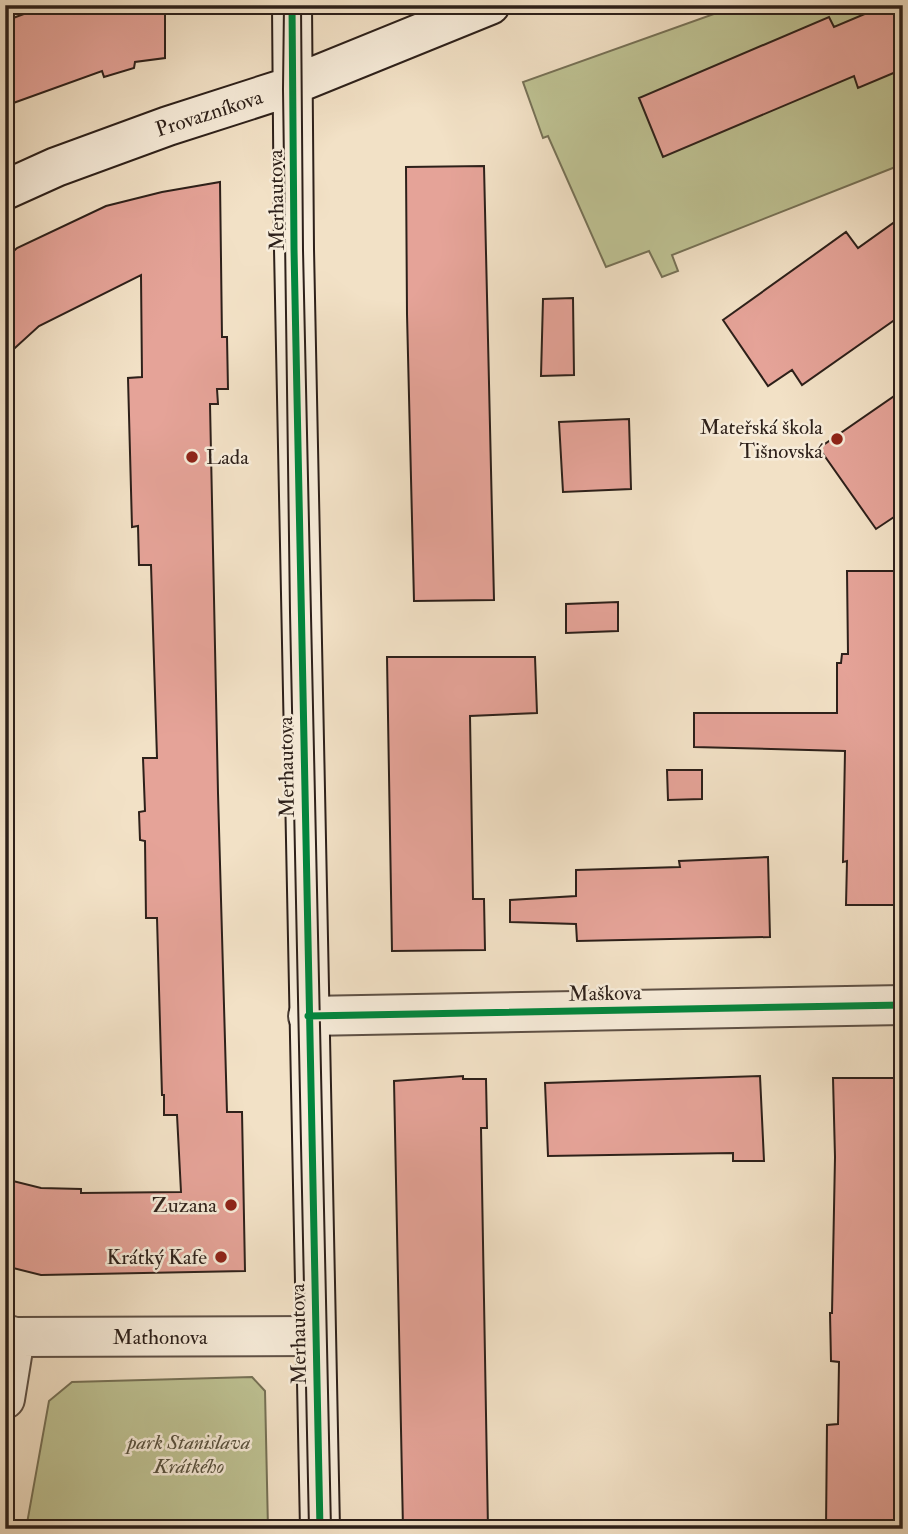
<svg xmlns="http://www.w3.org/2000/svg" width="908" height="1534" font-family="'IM FELL Double Pica',serif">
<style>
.green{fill:#bec293;stroke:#767156;stroke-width:2}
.building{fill:#e5a398;stroke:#2d201a;stroke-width:2}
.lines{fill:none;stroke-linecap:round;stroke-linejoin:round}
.street-casing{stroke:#5e5045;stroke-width:42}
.secondary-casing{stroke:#2d201a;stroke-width:42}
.street{stroke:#f7ecda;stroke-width:38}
.secondary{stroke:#f7ecda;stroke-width:38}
.tram{stroke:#2d201a;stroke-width:2}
.cycleway-casing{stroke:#f7ecda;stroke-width:11}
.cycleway{stroke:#00873e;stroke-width:7}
.poi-dot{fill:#8f2418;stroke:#f7ecda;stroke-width:2.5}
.labels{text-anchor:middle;stroke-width:5;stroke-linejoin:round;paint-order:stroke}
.street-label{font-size:21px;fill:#2d201a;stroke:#f7ecda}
.poi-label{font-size:21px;fill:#2d201a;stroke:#f7ecda;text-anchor:end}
.park-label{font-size:21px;font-style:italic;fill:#58513e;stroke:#f7ecda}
</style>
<rect width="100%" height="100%" fill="#f2e1c6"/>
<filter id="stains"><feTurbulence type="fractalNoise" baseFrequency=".00286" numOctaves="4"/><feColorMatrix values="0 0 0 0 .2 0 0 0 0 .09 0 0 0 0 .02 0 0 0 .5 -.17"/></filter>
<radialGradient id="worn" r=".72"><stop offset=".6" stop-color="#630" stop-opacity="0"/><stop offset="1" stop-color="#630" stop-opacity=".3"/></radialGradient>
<path class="green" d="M739,5H903V164L672,255L678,271L662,277L649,251L606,267L548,136L543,138L523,82Z
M252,1377L265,1391L268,1529H26L49,1401L72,1382Z"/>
<path class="building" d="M48,5H165V58L135,62L134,68L104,77L102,71L5,106V21Z
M886,5H903V69L858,88L854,76L663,157L639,98L829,17L834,27Z
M484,166L494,600L414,601L407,314L406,167Z
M220,182L222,337H227L228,389H217L218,404H210L218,793L227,1112H242L245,1271L41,1275L5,1266V1179L41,1188L81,1189V1193L181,1192L177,1115H164V1095H162L157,918H146L145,841L140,840L139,812L145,811L143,758H157L151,565H139L138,526L132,527L128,378L142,377L141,275L39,326L5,357V259L17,248L106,206L162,192Z
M903,216V314L802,385L792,370L768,386L723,320L846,232L858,248Z
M573,298L574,375L541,376L543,299Z
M903,390V511L876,529L819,448Z
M629,419L631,489L563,492L559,422Z
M847,571H902L903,905H846L847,861L843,862L845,751L694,747V713H837V663H841L842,654H848Z
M618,602V631L566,633V604Z
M387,657H535L537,713L470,716L473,899H484L485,950L392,951Z
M667,770H702V799L668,800Z
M768,857L770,937L577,941L576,924L510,922V900L576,896V870L680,867L679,861Z
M463,1076V1079H486L487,1128H481L488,1529H403L394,1081Z
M760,1076L764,1161H733V1153L548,1156L545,1083Z
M833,1078H903V1529H826L827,1425L838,1424L839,1362L831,1361L830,1313H832L835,1157Z"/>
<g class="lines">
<g class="street-casing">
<path id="street" d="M308,1016L903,1005
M5,1334L15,1337L315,1336
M5,1399L15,1337"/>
</g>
<g class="secondary-casing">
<path id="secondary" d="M292,5L294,249L320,1529
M5,190L56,167L168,126L283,89L490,5"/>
</g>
<use href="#street" class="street"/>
<use href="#secondary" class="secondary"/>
<path class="tram" d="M284,5L283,89L290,612L309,1529
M301,5L303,250L331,1529"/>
<g class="cycleway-casing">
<path id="cycleway" d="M292,5L294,249L320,1529
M308,1016L903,1005"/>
</g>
<use href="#cycleway" class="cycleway"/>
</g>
<g class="poi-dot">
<circle cx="837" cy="439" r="7"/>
<circle cx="192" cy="457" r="7"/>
<circle cx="231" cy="1205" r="7"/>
<circle cx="221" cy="1257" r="7"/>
</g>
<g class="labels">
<g class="street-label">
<text transform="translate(209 113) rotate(-18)" y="7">Provazníkova</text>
<text transform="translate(276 200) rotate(-91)" y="7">Merhautova</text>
<text transform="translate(286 767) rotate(-91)" y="7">Merhautova</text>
<text transform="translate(605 993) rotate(-1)" y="7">Maškova</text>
<text transform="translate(298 1334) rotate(-91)" y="7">Merhautova</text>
<text x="160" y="1344">Mathonova</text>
</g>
<g class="poi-label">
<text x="823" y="434">Mateřská škola<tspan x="823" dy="24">Tišnovská</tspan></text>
<text x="206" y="464" text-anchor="start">Lada</text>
<text x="217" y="1212">Zuzana</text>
<text x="207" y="1264">Krátký Kafe</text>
</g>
<g class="park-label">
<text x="189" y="1449">park Stanislava<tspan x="189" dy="24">Krátkého</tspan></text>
</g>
</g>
<rect width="908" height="1534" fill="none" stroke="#f2e1c6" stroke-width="28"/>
<rect x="7" y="7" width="894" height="1520" fill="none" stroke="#2d201a" stroke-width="3.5"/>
<rect x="14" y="14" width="880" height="1506" fill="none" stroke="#2d201a" stroke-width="2"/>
<rect width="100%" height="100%" filter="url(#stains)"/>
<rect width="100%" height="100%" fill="url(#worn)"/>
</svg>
